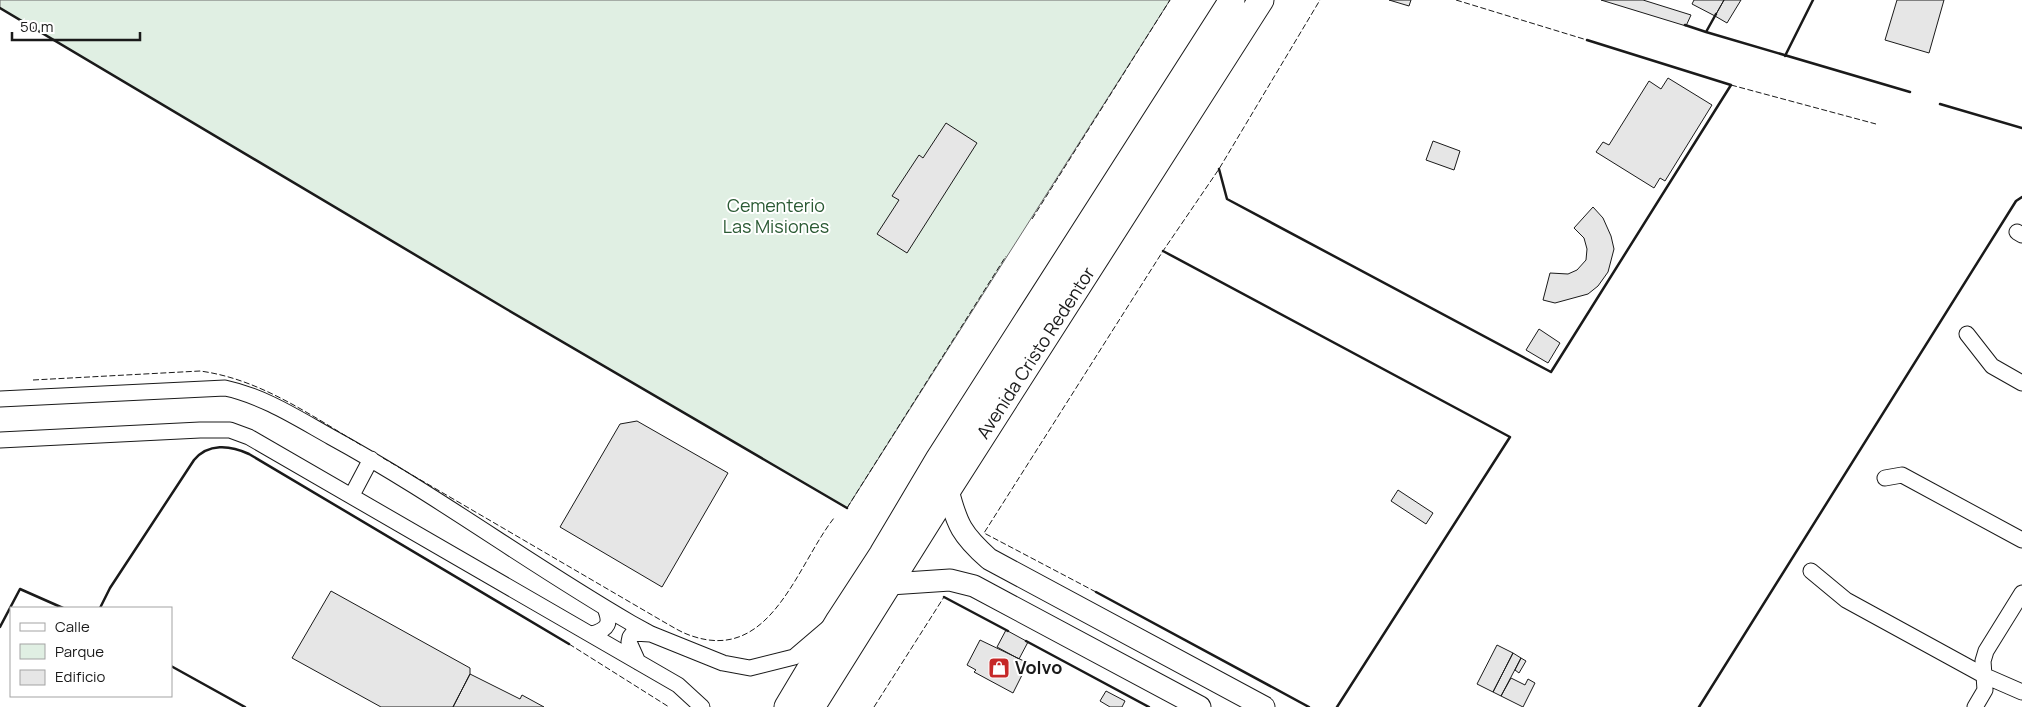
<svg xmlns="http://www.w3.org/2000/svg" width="2022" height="707" font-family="Manrope,sans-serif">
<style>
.green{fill:#e0efe3;stroke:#6a6a6a}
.building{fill:#e6e6e6;stroke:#1a1a1a}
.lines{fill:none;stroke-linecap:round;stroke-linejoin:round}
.minor-casing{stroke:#1a1a1a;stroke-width:17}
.secondary-casing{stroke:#1a1a1a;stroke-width:23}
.trunk-casing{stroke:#1a1a1a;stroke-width:27}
.minor{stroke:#fff;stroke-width:15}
.secondary{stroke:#fff;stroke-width:21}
.trunk{stroke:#fff;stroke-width:25}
.fence{stroke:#1a1a1a;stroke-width:1;stroke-dasharray:6 2.5;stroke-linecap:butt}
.wall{stroke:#1a1a1a;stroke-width:2.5}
.labels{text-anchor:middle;stroke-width:4;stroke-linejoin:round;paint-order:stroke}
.park-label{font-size:18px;fill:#2b5a34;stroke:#fff}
.street-label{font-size:18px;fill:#1a1a1a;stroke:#fff}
.poi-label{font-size:18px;font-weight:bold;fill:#1a1a1a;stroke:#fff;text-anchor:start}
</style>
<rect width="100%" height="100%" fill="#fff"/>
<path class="green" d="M0,0H1170L847,508L508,310L0,8Z"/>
<path class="building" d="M1389,0H1411L1409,6Z
M1601,0H1643L1691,15L1686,26Z
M1694,0H1724L1715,16L1692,4Z
M1724,0H1741L1727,23L1715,16Z
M1897,0H1944L1929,53L1885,40Z
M1668,78L1712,105L1665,181L1660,178L1654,188L1596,152L1603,142L1609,145L1649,81L1661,89Z
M946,123L977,143L907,253L877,234L899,200L892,196L919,155L923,158Z
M1433,141L1460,151L1454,170L1426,160Z
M1593,207L1603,218L1611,236L1614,249L1608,272L1598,286L1588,294L1555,303L1543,300L1550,273L1568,274L1577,270L1586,260L1587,249L1584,238L1574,228Z
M1539,329L1560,343L1548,363L1526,350Z
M637,421L728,473L662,587L560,527L620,424Z
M1398,490L1433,513L1426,524L1391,501Z
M331,591L470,668V674L453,707H381L292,658Z
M1006,630L1028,642L1019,659L997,647Z
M980,640L1028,663L1013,693L974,672L976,670L967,665Z
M1497,645L1513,653L1493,692L1477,684Z
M1513,653L1521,658L1501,696L1493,692Z
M1521,658L1526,661L1519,673L1515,670Z
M470,674L520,699L522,695L544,707H453Z
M1511,678L1525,685L1528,679L1535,683L1523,707L1501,696Z
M1106,691L1125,701L1122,707H1110L1100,701Z"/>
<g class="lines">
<g class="minor-casing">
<path id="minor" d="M2017,232L2022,235
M1967,334L1992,366L2022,383
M0,399L225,388C263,396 297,418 331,437C434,493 529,564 631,623L651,634L723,663L750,668L794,657L828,628
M0,440L200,430H230L249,437L678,685L702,707
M1885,478L1902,475L2022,540
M352,495L371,459
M1811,571L1846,600L1983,675L2022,692
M592,634C609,629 611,623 605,608
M638,662L629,642L630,637L633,633L650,634
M1975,707L1985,690L1983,661L1986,651L2022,593"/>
</g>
<g class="secondary-casing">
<path id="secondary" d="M948,490C957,525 962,535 989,559L1264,707
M890,584L950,580L974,586L1200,707"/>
</g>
<g class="trunk-casing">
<path id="trunk" d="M787,707L839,620L882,554L939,458L1232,0
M812,707L948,490L1261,0"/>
</g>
<use href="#minor" class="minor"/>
<use href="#secondary" class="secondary"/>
<use href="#trunk" class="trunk"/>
<path class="fence" d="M1456,0L1587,40
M1731,85L1876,124
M1032,219L1170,0
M33,380L200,371C260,379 310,415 361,445
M383,458L664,622C673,627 682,633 692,636C771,663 797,565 834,518
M847,508L1006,256
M1096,592L984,533L1163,251L1219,169L1320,0
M569,644L669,707
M874,707L944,597"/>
<path class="wall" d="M0,8L508,310L847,508
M1685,25L1706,32L1716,14
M1706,32L1910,92
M1785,56L1813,0
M1940,104L2022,128
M1219,169L1227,199L1551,372L1731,85L1587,40
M1163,251L1510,437L1337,707
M1096,592L1309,707
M944,597L1008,631
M100,608L110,588L194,460C208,443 230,445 249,454L569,644
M0,627L20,589L63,608
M1026,641L1149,707
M171,666L245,707
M1699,707L2016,201L2022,197"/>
</g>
<defs>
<g id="shop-square" transform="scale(1.125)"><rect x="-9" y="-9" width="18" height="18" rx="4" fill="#c62828" stroke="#fff"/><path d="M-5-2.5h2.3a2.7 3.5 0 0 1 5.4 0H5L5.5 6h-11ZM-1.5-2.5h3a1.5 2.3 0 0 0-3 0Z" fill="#fff"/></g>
</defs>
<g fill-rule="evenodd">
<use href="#shop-square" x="999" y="668"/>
</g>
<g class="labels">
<g class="park-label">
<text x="776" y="212">Cementerio<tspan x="776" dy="21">Las Misiones</tspan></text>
</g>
<g class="street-label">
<text transform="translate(1036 353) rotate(-57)" y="6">Avenida Cristo Redentor</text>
</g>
<g class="poi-label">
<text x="1015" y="674">Volvo</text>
</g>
</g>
<rect x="10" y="607" width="162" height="90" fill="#ffffff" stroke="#a3a3a3"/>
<rect x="20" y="623" width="25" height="8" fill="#ffffff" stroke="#a3a3a3"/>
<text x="55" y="632" font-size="15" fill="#1a1a1a">Calle</text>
<rect x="20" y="644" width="25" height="15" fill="#e0efe3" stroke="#a3a3a3"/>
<text x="55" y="657" font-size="15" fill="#1a1a1a">Parque</text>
<rect x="20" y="670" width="25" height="15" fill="#e6e6e6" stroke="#a3a3a3"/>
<text x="55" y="682" font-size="15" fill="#1a1a1a">Edificio</text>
<path d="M12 32v8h128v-8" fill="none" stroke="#1a1a1a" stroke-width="2.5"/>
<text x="20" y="32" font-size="15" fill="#1a1a1a" stroke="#ffffff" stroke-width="4" paint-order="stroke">50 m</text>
</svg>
